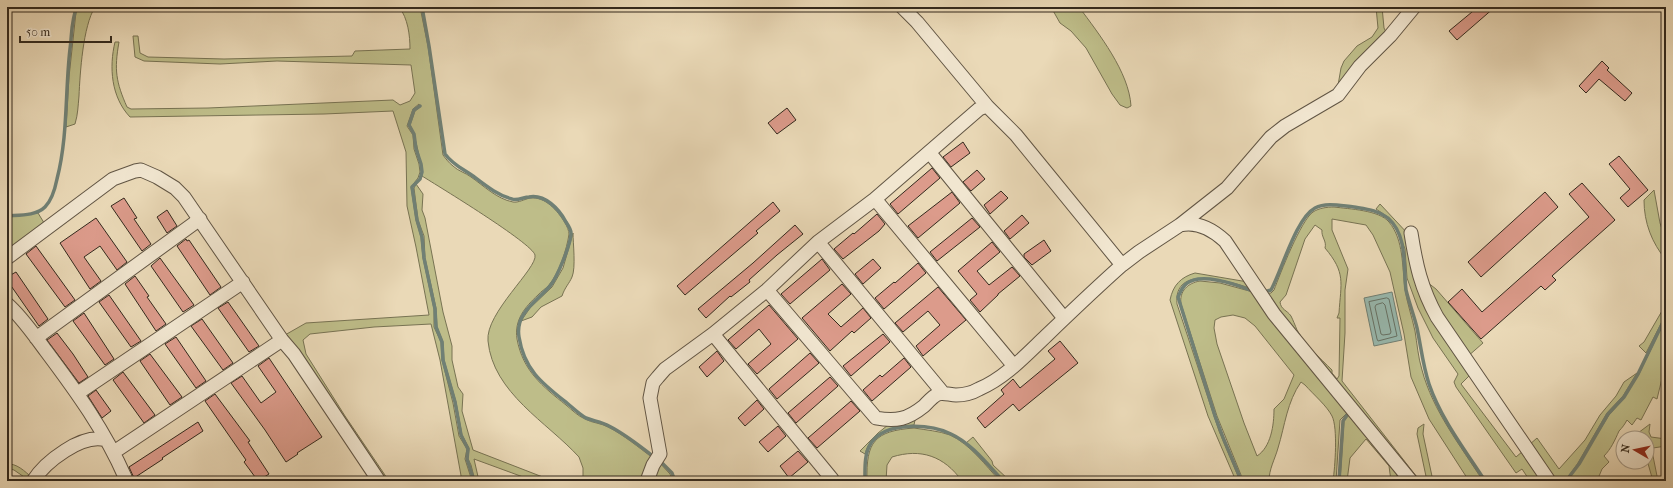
<svg xmlns="http://www.w3.org/2000/svg" width="1673" height="488" font-family="'IM FELL French Canon',serif">
<style>
.green{fill:#bebd89;stroke:#787353;fill-rule:evenodd}
.water{fill:#98bab0;stroke:#708075}
.lines{fill:none;stroke-linecap:round;stroke-linejoin:round}
.shore{stroke:#667266;stroke-width:1}
.stream{stroke:#708075;stroke-width:3.5}
.building{fill:#dc9b8b;stroke:#33291d}
.street-casing{stroke:#615544;stroke-width:15}
.street{stroke:#f1e6d0;stroke-width:13}
</style>
<rect width="100%" height="100%" fill="#ead9b7"/>
<filter id="stains"><feTurbulence type="fractalNoise" baseFrequency=".005" numOctaves="4"/><feColorMatrix values="0 0 0 0 .2 0 0 0 0 .09 0 0 0 0 .02 0 0 0 .5 -.17"/></filter>
<radialGradient id="worn" r=".72"><stop offset=".6" stop-color="#630" stop-opacity="0"/><stop offset="1" stop-color="#630" stop-opacity=".3"/></radialGradient>
<path class="green" d="M79,7H95C83,26 80,73 79,96C78,106 78,114 75,124L66,127L69,77L76,12Z
M399,7H420L428,46L443,155C446,159 449,163 453,166C458,171 466,173 471,177C484,186 497,199 513,202C518,203 525,199 530,198C545,196 558,211 565,223C567,226 569,231 569,234C567,249 559,273 549,285C546,289 541,291 538,295C525,307 514,320 517,339C523,371 542,386 566,405C572,410 578,416 585,419C592,423 601,423 608,427C624,435 638,447 653,458L643,481H583V468L579,457C547,422 493,393 488,341C485,313 538,268 535,255C532,243 438,186 422,176C423,169 414,131 410,125L415,111L420,107L419,104L413,109L407,126L413,135L414,149L419,164L420,172L418,178L411,187L416,220L421,237L423,258L434,309V327L441,342L442,360L453,403L459,436L467,449L465,459L472,481H462L440,360L431,324L374,327L310,334L303,340L306,354L345,416L389,481H384L285,335L306,323L429,315L416,247L407,206L406,152L393,111L324,114L130,117C111,97 109,67 115,42H119C114,70 116,82 127,107L131,109L208,108L393,100L400,105L410,101L415,93L411,65L277,61L220,64L144,61L135,57L133,36H138L140,53L148,57L224,59L352,56L355,51L410,49C410,36 408,18 399,7Z
M1051,7H1079C1099,34 1129,72 1131,106L1127,108L1120,105L1112,94L1086,48L1071,31L1060,23Z
M1376,7H1382L1384,28L1387,34L1337,91L1341,68L1344,61L1357,46L1372,37L1378,28Z
M416,184L423,194L422,210L425,218L443,312L452,346V360L458,387L463,394L462,411L473,450L553,481H534L474,459L479,481H475L471,465L468,459L469,448L462,435L456,402L444,360L443,342L437,327L436,308L425,258L424,236L418,220L414,188Z
M1654,190L1660,223L1666,241V260C1652,243 1644,223 1644,200Z
M1380,204L1409,235L1416,275L1470,375L1461,384L1516,457L1523,451L1547,481H1530L1522,469L1516,473L1456,387L1454,382L1458,374L1433,338L1418,308L1407,278L1405,249L1398,231L1388,217L1376,209Z
M1334,207C1349,209 1379,210 1389,222C1404,240 1402,267 1405,289C1407,303 1412,317 1415,331C1417,343 1418,357 1422,370C1433,411 1460,445 1483,481H1469L1429,419L1411,377L1404,334L1390,272L1373,235L1366,225L1332,219V230L1348,269L1345,290V333L1342,381L1420,481H1415L1262,294L1271,293L1274,290C1280,274 1301,220 1313,212C1319,208 1327,207 1334,207ZM1315,225L1322,230C1321,237 1327,241 1325,248C1346,273 1341,282 1339,313L1337,318H1340L1339,376L1337,379L1332,373V370C1320,358 1306,346 1297,330C1295,325 1293,320 1291,316C1287,310 1281,310 1280,302L1286,295L1305,239Z
M38,213L46,226L7,254V217Z
M573,233C573,243 576,268 572,277C569,284 565,287 562,296L541,307L532,317L521,321L530,308L552,287L563,268Z
M1195,273L1248,282L1250,288C1230,282 1173,263 1177,304L1219,431L1238,476L1239,481H1236L1208,416L1170,300C1173,285 1181,277 1195,273Z
M1423,279L1436,289L1483,343L1467,357L1438,314Z
M1200,281L1220,283L1253,292L1397,471V481H1391L1389,466L1366,439L1350,458L1347,481H1340L1344,421L1348,416V414H1346L1340,420L1336,481H1333C1335,467 1338,428 1332,416C1327,406 1313,394 1305,385L1301,382C1287,402 1285,425 1278,448C1275,459 1269,469 1269,481H1242L1241,475L1217,416L1181,304C1179,291 1188,283 1200,281ZM1233,315L1245,318L1255,326L1294,375L1284,399L1274,409C1274,425 1271,447 1257,456L1244,423L1217,344L1214,328L1215,320L1221,317Z
M1666,304V314L1646,353L1639,346L1644,342Z
M1666,318V362L1657,399L1653,397L1641,420L1637,418L1632,425L1627,420C1625,424 1622,428 1619,431C1615,440 1611,449 1604,456L1609,462L1602,469L1597,481H1567L1579,464L1609,415L1624,398L1639,374Z
M1637,373L1623,396L1607,413L1578,463L1565,481H1553L1529,445L1537,438L1559,469L1585,440L1600,415L1616,396L1624,382Z
M916,415L914,425C893,427 871,431 865,454L860,451L878,433L893,421Z
M1424,424L1423,434L1433,481H1427L1417,434L1418,428Z
M1650,424L1649,432L1651,437L1666,439V446L1653,448L1652,451L1658,481H1653L1647,460V438H1635L1638,433Z
M914,428C926,430 939,431 950,435C970,444 986,466 1000,481H962C944,456 921,448 892,457L887,465L886,481H867C866,442 874,431 914,428Z
M973,437L992,461L993,465L1010,481H1004L966,443Z
M659,462L670,474L673,481H648Z
M7,464C16,463 25,471 32,478L30,481L14,470L7,468Z"/>
<path class="water" d="M1392,292L1402,340L1374,346L1364,298Z"/>
<g class="lines">
<path class="shore" d="M1387,298L1389,299L1397,336L1378,341L1377,339L1369,302Z
M1383,303L1385,305L1391,332L1390,334L1383,335L1381,334L1375,307L1376,305Z"/>
<path class="stream" d="M422,7L429,46L445,154C453,165 463,169 473,176C485,185 497,195 512,199C517,201 524,197 529,197C545,194 559,209 566,222C568,225 571,230 571,233C571,244 557,278 550,286C536,302 515,313 519,337C524,370 543,384 567,403C573,408 579,414 586,418C594,421 602,422 609,426C625,434 640,446 654,457
M420,106L414,110L409,125L414,134L416,149L421,164L422,172L420,179L412,187L417,220L422,237L424,258L435,309L436,327L442,342L443,360L455,402L461,435L468,449L467,459L474,481
M7,216C19,215 36,216 45,207C52,200 55,189 57,179C68,137 65,92 70,49C72,35 71,20 77,7
M1264,292L1271,290C1282,270 1296,218 1315,208C1326,202 1342,206 1354,207C1366,209 1378,210 1388,218C1408,236 1403,266 1406,290C1409,303 1414,315 1417,328C1421,347 1423,366 1429,384C1441,419 1465,450 1485,481
M660,461L672,473L675,481
M865,481C865,468 864,454 871,443C886,421 930,424 951,434C971,443 988,465 1003,481
M1240,481L1239,475L1224,440L1215,416L1178,297C1180,293 1182,287 1186,284C1200,272 1235,284 1250,290
M1339,481L1343,421L1347,415
M1566,481L1579,464L1608,414L1624,397L1638,374L1666,316"/>
</g>
<path class="building" d="M1478,7H1495L1457,40L1449,31Z
M1602,61L1609,68L1607,70L1632,93L1625,101L1599,79L1586,93L1579,86Z
M787,108L796,120L777,134L768,123Z
M963,142L970,153L951,167L943,157Z
M1619,156L1648,190L1628,207L1620,198L1630,189L1609,164Z
M932,168L940,178L898,214L890,204Z
M977,170L985,179L971,191L963,182Z
M1582,183L1615,220L1552,276L1556,280L1545,290L1541,286L1481,339L1448,302L1462,289L1482,312L1589,217L1569,194Z
M1001,191L1008,198L990,214L984,205Z
M952,192L960,203L918,238L908,226Z
M1545,192L1558,207L1481,277L1468,262Z
M124,198L137,218L134,219L151,244L142,251L111,206Z
M773,202L780,211L756,231L758,233L685,295L677,286Z
M167,210L177,226L167,233L157,217Z
M877,214L885,224L879,231L843,259L834,249L853,233L854,234Z
M1022,215L1029,223L1010,239L1004,231Z
M96,218L127,262L117,270L100,246L84,257L101,281L90,289L60,243Z
M972,218L980,227L937,261L930,252Z
M795,225L803,234L777,255L749,280L750,282L731,297L730,296L706,318L698,309L753,263Z
M186,239L187,241L189,240L221,287L210,295L177,246Z
M1044,240L1051,251L1032,265L1024,257V254Z
M992,242L1000,252L977,271L989,285L1012,267L1020,276L998,294V295L980,312L970,300L977,294L958,271Z
M36,246L75,300L65,307L26,254Z
M160,258L194,305L183,312L151,266Z
M822,259L830,270L790,304L781,294Z
M873,259L881,268L863,284L855,274Z
M918,263L926,273L884,309L875,298L894,282L895,283Z
M16,272L48,319L39,326L7,280V277Z
M135,276L149,296L147,297L166,324L156,331L125,284Z
M842,284L851,294L828,314L841,327L863,308L871,318L854,333L852,331L830,351L802,318Z
M938,287L966,320L923,356L916,346L940,325L928,311L903,332L895,323Z
M109,295L141,341L131,347L99,302Z
M228,302L259,346L249,352L218,308Z
M769,305L798,339L757,374L748,364L771,344L759,329L736,349L728,340Z
M84,313L114,359L105,365L73,321Z
M202,319L233,363L223,370L191,326Z
M57,333L73,354L88,377L79,383L47,340Z
M883,334L890,342L851,376L843,366Z
M176,337L206,381L196,388L165,344Z
M1060,341L1078,363L1019,411L1013,404L985,428L977,418L1004,394L1001,390L1013,379L1020,388L1055,359L1048,351Z
M717,351L724,361L707,377L699,367Z
M810,353L819,363L777,399L769,389Z
M150,354L182,397L170,405L140,361Z
M269,358L322,437L297,453L298,454L286,462L265,430L231,383L242,376L261,403L276,392L258,366Z
M904,358L911,367L872,401L863,390L880,375L882,377Z
M123,372L155,415L144,423L113,380Z
M830,377L838,386L796,423L788,413Z
M96,390L111,411L102,418L88,396Z
M215,394L250,441L248,442L269,474L258,481L244,462L246,460L205,401Z
M757,400L764,409L745,426L738,418Z
M851,401L860,411L817,448L808,438Z
M198,422L203,431L162,458L163,459L134,478L129,467Z
M778,426L786,436L768,452L759,442Z
M798,451L808,462L789,478L780,466Z"/>
<g class="lines">
<g class="street-casing">
<path id="street" d="M902,7L917,22L987,106L1016,135L1122,265
M929,152L1064,318
M875,199L1014,366
M1180,225L1227,188L1271,137L1285,126L1338,95L1360,66L1390,36L1414,7
M1411,233C1416,265 1421,288 1437,317L1549,481
M818,242L943,393
M7,258L113,179L135,171L141,170L157,177L175,188L184,197L282,340L294,354L379,481
M767,290L876,418C896,422 908,419 924,406C928,402 933,396 938,394C944,392 950,395 956,395C963,395 972,393 979,389C1005,378 1026,355 1046,336C1071,312 1096,288 1122,265L1139,252L1180,225C1197,221 1212,229 1225,241L1274,314L1411,481
M7,304C22,317 34,335 46,351C76,391 105,431 125,477
M713,334L832,479
M36,338L200,219
M78,393L243,282
M114,452L282,340
M33,481C45,462 82,433 106,440
M647,481L653,465L660,454L650,398L653,383L658,377L665,369L713,334L767,290L818,242L875,199L979,109L987,106"/>
</g>
<use href="#street" class="street"/>
</g>
<rect width="1673" height="488" fill="none" stroke="#ead9b7" stroke-width="24"/>
<rect x="8" y="8" width="1657" height="472" fill="none" stroke="#33291d" stroke-width="2"/>
<rect x="12" y="12" width="1649" height="464" fill="none" stroke="#33291d"/>
<g transform="translate(1635 450) rotate(279)"><circle r="19" fill="#f1e6d0" stroke="#a59a88"/>
<path d="M0-3L7 15L0 10L-7 15Z" fill="#8f2418"/>
<text y="-6" font-size="11" font-weight="bold" text-anchor="middle" fill="#33291d">N</text>
</g>
<path d="M20 36v6h91v-6" fill="none" stroke="#33291d" stroke-width="2"/>
<text x="26" y="36" font-size="12" fill="#33291d" stroke="#f1e6d0" stroke-width="3" paint-order="stroke">50 m</text>
<rect width="100%" height="100%" filter="url(#stains)"/>
<rect width="100%" height="100%" fill="url(#worn)"/>
</svg>
